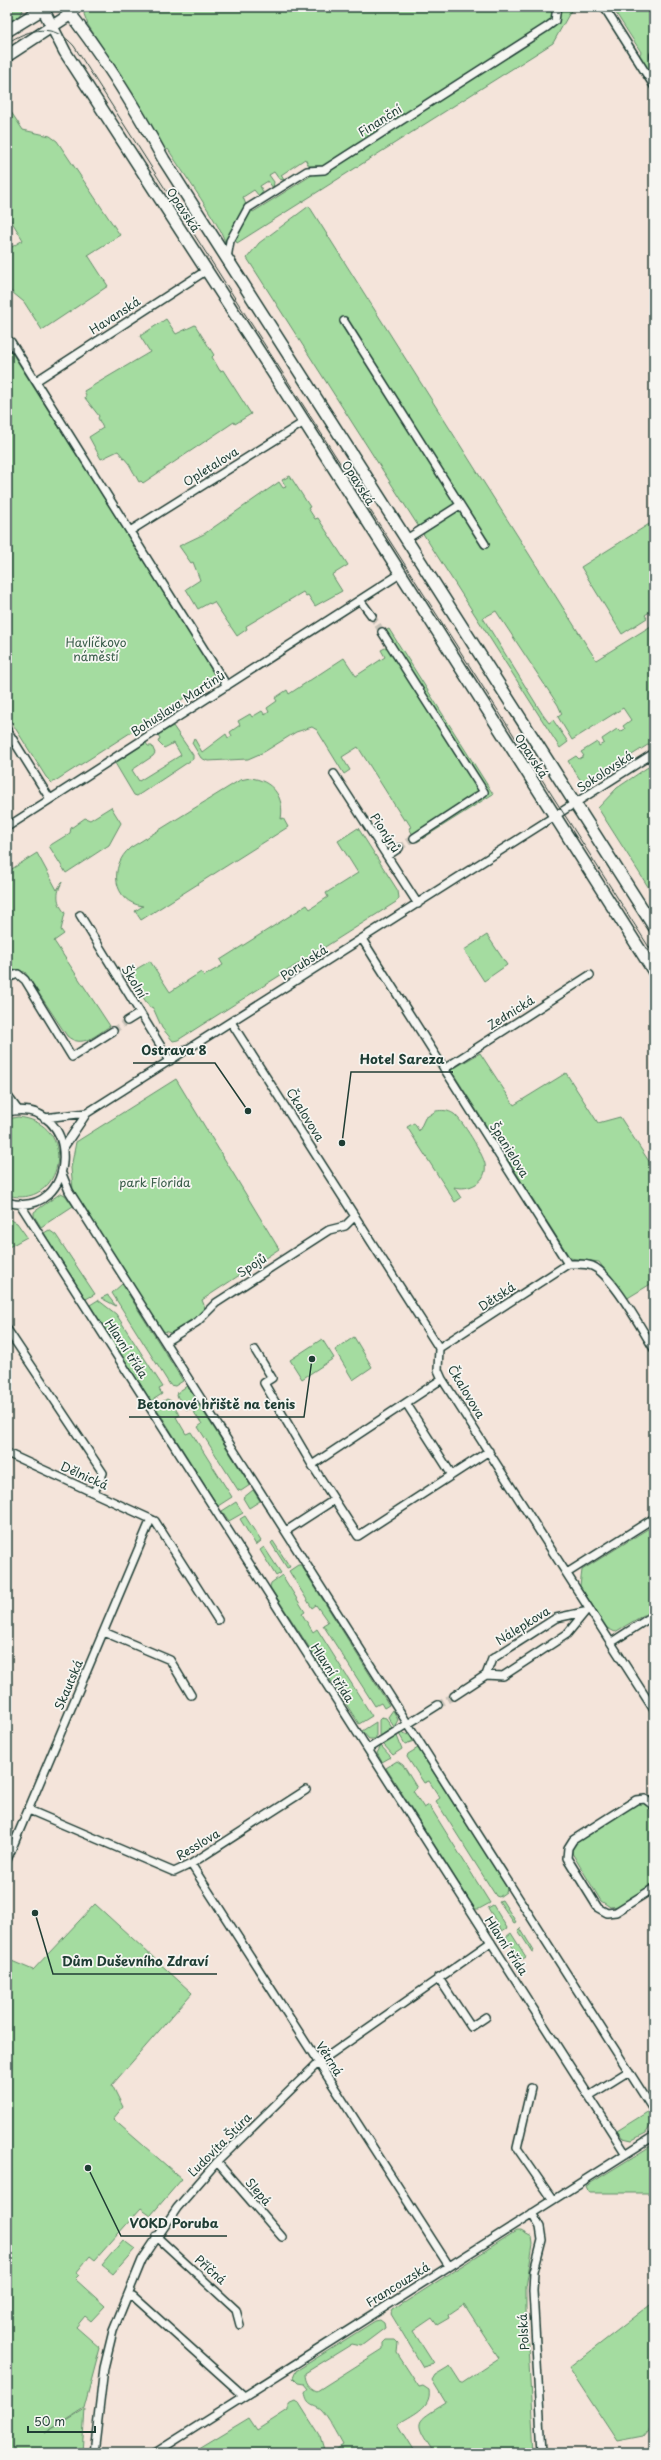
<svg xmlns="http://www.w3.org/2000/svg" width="661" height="2460" font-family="'Playpen Sans',sans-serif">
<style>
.green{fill:#a4dca0;stroke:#628c6a}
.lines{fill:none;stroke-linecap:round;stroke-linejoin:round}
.minor-tunnel{stroke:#c9c3b9;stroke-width:7;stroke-dasharray:7 3.5;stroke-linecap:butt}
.minor-casing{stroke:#1f3d34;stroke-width:10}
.secondary-casing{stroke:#1f3d34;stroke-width:14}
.minor{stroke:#f6f6f2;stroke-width:7}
.secondary{stroke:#f6f6f2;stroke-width:11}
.tram{stroke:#1f3d34;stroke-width:1}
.labels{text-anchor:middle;stroke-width:3.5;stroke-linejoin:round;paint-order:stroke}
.street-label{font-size:12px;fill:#1f3d34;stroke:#f6f6f2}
.park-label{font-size:12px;fill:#3a5d4a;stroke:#f6f6f2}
.leader{fill:none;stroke:#1f3d34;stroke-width:1.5}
.callout-dot{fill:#1f3d34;stroke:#f6f6f2;stroke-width:1.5}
.callout-label{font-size:13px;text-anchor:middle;font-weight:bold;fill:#1f3d34;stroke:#f6f6f2;stroke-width:3.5;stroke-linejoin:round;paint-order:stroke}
</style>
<rect width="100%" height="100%" fill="#f4e4da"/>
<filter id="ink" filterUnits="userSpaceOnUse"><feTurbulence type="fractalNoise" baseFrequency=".025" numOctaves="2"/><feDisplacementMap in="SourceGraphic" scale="8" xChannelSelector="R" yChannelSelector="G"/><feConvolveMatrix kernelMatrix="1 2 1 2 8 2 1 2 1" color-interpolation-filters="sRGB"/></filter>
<g filter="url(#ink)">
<path class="green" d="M7,7H25L18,17L7,24L10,16L7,14Z
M86,7H555L551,21L325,166H309L305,159L281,175L284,180L279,179L274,172L269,175L274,182L273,188L268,181L260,186L263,192L259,196L254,190L243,197L246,205L225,244C226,232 178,166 168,149L165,151L145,115L88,25L84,14Z
M560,7H573L553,43L237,243L235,240L251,210L253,212L556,22Z
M612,7H654V47L651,54L654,62V79L639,56L641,52Z
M7,106L23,130L50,136L57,141L120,235L88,255L108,286L42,330L24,302L7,288V250L23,240L7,214Z
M309,206L596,660L651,626L654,629V741L597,777L581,781L568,761L576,756L579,759L584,756L581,752L597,742L599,746L604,743L602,739L617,729L620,732L625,729L623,726L631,720L623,708L572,740L558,717L562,714L558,705L496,611L483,618L543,715L549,723L553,720L568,742L560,748L247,258L259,243Z
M166,319L176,334L195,325L214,355L212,357L220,371L223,370L251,414L235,424L234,422L143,483L141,481L139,482L129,464L118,451L101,459L89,437L103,428L98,418L99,416L85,398L86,395L84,391L150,352L140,336Z
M7,345L217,677L52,783L46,777L7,715Z
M290,476L310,507L308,508L315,519L318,518L348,565L332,575L342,591L315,606L308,595L306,596L303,592L246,626L247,629L237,636L214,602L210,604L209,603L198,609L186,589L200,580L193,562L191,563L179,546L204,534L279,482L283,488L286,487L282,480Z
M654,521V609L645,615L647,618L622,634L581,567Z
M389,629L493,794L417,842L409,828L411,827L406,819L404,820L358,747L342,757L350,770L344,774L317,730L312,727L296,732L264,752L248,759L208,761L201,758L192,743L194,738L202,752L226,734L228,738L232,736L230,732L240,725L238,721L250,714L252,717L262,711L265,715L269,712L267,708L277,701L275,698L287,690L289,694L344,658L356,676L385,657L381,650L387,647L385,631Z
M173,726L193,755V759L137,796L134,795L115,763L146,743L148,746H152L155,753L153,756L132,770L139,781L181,755L174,743L164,748L158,742L160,738L158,735Z
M654,763V896L598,808L617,788Z
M250,778C272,780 285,797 281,819L283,818L288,827L141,920L135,911L143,906C112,902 109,866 130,848L240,780Z
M111,807L121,823L109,845L66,873L49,846L70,833L71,828L85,818L90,820Z
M358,828L398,891L399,898L396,902L178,1040L173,1041L162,1028L154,1010L152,1007L150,1008L128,974L150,961L170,992L201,972L204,976L223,965L220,960L307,905L310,909L328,897L326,893L358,873L338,841Z
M37,853L57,890L62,882C56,894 56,902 65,913L61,930L64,934L54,941L110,1026C96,1035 82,1049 67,1036L25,972L15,970L7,973V872Z
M487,935L507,965L484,981L464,950Z
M480,1053L514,1105L566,1073L598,1123L620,1117L654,1169V1282L626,1299L599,1262L570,1258L451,1070Z
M176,1079L279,1249L202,1300L206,1310L171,1333L163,1331L160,1327L73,1189L71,1168L76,1142Z
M436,1111C442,1110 448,1110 454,1114C462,1120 483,1154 485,1164C488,1182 469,1191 454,1187L461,1198L455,1202L407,1127L414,1123L419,1131L425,1118Z
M18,1117C81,1123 63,1211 7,1195V1119Z
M61,1193L65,1195L73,1206L41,1227L34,1216V1212Z
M7,1218L17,1223L27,1237L7,1248Z
M49,1230L56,1235L95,1294L86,1299L44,1233Z
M122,1284L183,1381L175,1386L170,1385L112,1293Z
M108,1295V1296L116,1306L101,1298Z
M98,1300L116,1314L163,1387L159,1389L162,1394L151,1401L90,1305Z
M354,1337L372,1367L353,1380L335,1350Z
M322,1339L334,1358L302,1379L290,1360Z
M187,1386L250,1485L241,1491L238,1490L198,1427L202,1424L191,1408L187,1410L177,1396L178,1392Z
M167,1399L171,1401L180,1415L176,1417L186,1434L191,1432L232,1497L218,1506L155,1406Z
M253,1490L260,1501L249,1508L243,1498Z
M236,1502L243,1513L229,1521L222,1511Z
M245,1516L261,1541L256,1545L240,1519Z
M654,1525V1609L615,1632L607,1628L580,1586L582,1570Z
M273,1541L290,1567L287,1568L271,1543Z
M264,1547L281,1573L276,1576L260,1550Z
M298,1565H301L389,1705L384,1708L381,1703L375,1706L323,1625L328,1622L316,1605L312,1608L289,1571Z
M282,1575L305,1612L302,1614L313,1632L317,1629L372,1716L359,1724L270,1587L271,1583Z
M393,1710L398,1720L394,1727L388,1717Z
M382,1717L386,1718L392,1728L379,1737V1720Z
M376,1722V1739H369L362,1731Z
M403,1733L409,1735L414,1741L405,1744L399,1734Z
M397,1736L402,1749L393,1755L383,1744Z
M381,1746L391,1757L382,1762L377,1753Z
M418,1748L507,1888L506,1892L499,1897L496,1896L436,1801L440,1798L429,1781L424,1783L407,1757L408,1754Z
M397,1761L403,1765L417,1788L413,1791L424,1808L429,1805L490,1903L479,1909H475L386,1768Z
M644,1801L654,1809V1883L619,1906L610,1907L601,1901L572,1853L573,1846L579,1838L636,1802Z
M502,1900L516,1922L514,1923L499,1901Z
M95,1904L192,1993L112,2085L123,2107L113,2119L182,2179L151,2215L141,2208L95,2260L90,2256L76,2273L79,2275L75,2279L105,2306L91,2321L85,2316L76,2327L100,2348L84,2408L45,2433L85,2409L82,2453H7V1959L33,1970Z
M493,1905L507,1928L502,1931L488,1908Z
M520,1928L534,1951L532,1952L518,1930Z
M511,1933L526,1957L521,1960L506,1937Z
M649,2111L652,2123L646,2133L632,2140L623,2138L617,2131Z
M654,2144V2193H589L586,2186Z
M516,2231H521L532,2237L533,2244L526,2287V2310L534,2453H434C413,2420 414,2423 446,2403L432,2380L435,2375L450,2366L461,2383L499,2358L464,2304L448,2315L449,2318L437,2325L432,2318L413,2331L434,2364L423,2367L391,2314L393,2310Z
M123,2240L135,2249L113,2274L102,2265Z
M654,2302V2423L643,2436L617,2441L569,2368Z
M380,2320L384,2323L385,2328L361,2346L352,2344L305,2373C305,2382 309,2388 317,2391L383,2349V2343L386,2340H395L398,2343L397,2353L419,2387L423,2386L429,2390C432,2408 411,2415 398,2424L416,2453H331L343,2445C338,2436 328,2417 321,2410C313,2404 307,2407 305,2393L308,2389L304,2384L298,2383L293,2378L296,2371L375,2321Z
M295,2400L299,2403L320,2436L325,2453H191L249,2418L257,2430L288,2410V2403Z"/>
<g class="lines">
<path class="minor-tunnel" d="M372,616L382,632
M399,848L414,838
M113,1031L127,1021
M438,1705L454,1696"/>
<g class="minor-casing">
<path id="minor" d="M604,7L654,86
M654,55V57
M227,258L230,241L248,208L307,171L324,170L547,27L555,21L557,7
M344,321L485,544
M7,340L11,342L227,686
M36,381L207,270
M130,531L304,422
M405,540L460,505
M360,600L372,616
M382,632L484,792L414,838
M7,730L50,799
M334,774L418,904
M7,827L400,574
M387,856L399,848
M80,915L170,1061
M362,939L568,1264
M7,978L18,974L25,980L72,1057L113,1031
M127,1021L140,1013
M231,1022L439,1348L438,1370L442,1379L654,1710
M444,1069L590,975
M7,1095L18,1110
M7,1112C85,1095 79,1223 7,1202
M44,1118L87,1113
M64,1147L87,1113L654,753
M62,1174L69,1191L654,2111
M20,1204L626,2154
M568,1264C576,1264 586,1263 592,1266C612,1274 642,1330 654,1349
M7,1329L103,1473L94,1492
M165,1342L197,1322L216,1303L329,1230L345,1226L355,1216
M439,1348L568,1264
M255,1350L272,1378L264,1383L312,1465
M442,1379L312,1465L358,1536L489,1451
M406,1403L452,1475
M7,1453L155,1521L218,1620
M286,1531L334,1500
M567,1573L654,1518
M104,1632L170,1660L191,1695
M612,1642L654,1615
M486,1675L503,1676L567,1634L585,1612
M454,1696L486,1675L492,1659L556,1618L584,1612
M368,1749L438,1705
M654,1806L645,1799L636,1800L573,1840L568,1848L567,1858L598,1908L607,1913L616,1912L654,1888
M29,1810L174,1872L191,1864L306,1790
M7,1860L151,1519
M191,1864L449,2266
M438,1977L471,2027L486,2017
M531,2088L517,2148L553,2200
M589,2096L629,2071
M217,2162L282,2237
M532,2213L540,2227L542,2240L534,2271L533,2291L542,2453
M156,2236L236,2310L240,2325
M127,2297L133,2296L243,2395
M94,2453L104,2368L113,2331L142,2260L177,2208L217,2162L318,2063L491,1942
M155,2453L654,2136"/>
</g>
<g class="secondary-casing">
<path id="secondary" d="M42,7L65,52L286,393L654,972
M65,7C103,55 135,107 164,160L654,927
M7,31L46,7
M7,56L71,14L76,7"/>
</g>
<use href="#minor" class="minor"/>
<use href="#secondary" class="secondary"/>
<path class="tram" d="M7,43C30,28 54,23 74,46L654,955"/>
</g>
</g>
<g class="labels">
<g class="street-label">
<text transform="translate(380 121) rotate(-32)" y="4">Finanční</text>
<text transform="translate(183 210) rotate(57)" y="4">Opavská</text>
<text transform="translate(115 316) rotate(-33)" y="4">Havanská</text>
<text transform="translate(211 467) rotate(-32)" y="4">Opletalova</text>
<text transform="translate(358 483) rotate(58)" y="4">Opavská</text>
<text transform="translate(178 704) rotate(-33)" y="4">Bohuslava Martinů</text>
<text transform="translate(531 756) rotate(57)" y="4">Opavská</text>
<text transform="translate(605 772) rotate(-33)" y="4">Sokolovská</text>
<text transform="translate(385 833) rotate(57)" y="4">Pionýrů</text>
<text transform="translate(304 963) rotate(-33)" y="4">Porubská</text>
<text transform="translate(134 982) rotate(58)" y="4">Školní</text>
<text transform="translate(511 1013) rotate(-32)" y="4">Zednická</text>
<text transform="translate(305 1115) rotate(58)" y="4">Čkalovova</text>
<text transform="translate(509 1150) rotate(58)" y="4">Španielova</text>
<text transform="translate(252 1266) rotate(-33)" y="4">Spojů</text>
<text transform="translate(497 1297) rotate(-33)" y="4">Dětská</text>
<text transform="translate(126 1349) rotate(57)" y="4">Hlavní třída</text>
<text transform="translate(466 1392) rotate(59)" y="4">Čkalovova</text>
<text transform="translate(84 1476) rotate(24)" y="4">Dělnická</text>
<text transform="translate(523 1626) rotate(-32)" y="4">Nálepkova</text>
<text transform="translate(332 1673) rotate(57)" y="4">Hlavní třída</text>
<text transform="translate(69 1685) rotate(-67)" y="4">Skautská</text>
<text transform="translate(198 1845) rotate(-31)" y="4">Resslova</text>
<text transform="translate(506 1946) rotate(57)" y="4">Hlavní třída</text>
<text transform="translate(329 2059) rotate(57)" y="4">Větrná</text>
<text transform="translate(220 2145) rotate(-45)" y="4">Ľudovíta Štúra</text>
<text transform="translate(258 2192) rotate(49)" y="4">Slepá</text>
<text transform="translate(210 2270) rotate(42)" y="4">Příčná</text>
<text transform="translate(398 2285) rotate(-32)" y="4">Francouzská</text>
<text transform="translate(524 2332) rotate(-94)" y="4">Polská</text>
</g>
<g class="park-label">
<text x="96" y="647">Havlíčkovo<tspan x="96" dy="14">náměstí</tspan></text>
<text x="155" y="1187">park Florida</text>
</g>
</g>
<path class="leader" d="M248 1111L215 1063H133M342 1143L351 1072H453M312 1359L304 1417H129M35 1913L53 1974H217M88 2168L121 2236H227"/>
<g class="callout-dot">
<circle cx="248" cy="1111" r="4"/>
<circle cx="342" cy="1143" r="4"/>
<circle cx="312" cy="1359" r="4"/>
<circle cx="35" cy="1913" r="4"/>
<circle cx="88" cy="2168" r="4"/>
</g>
<g class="callout-label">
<text x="174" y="1055">Ostrava 8</text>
<text x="402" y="1064">Hotel Sareza</text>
<text x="216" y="1409">Betonové hřiště na tenis</text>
<text x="135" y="1966">Dům Duševního Zdraví</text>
<text x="174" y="2228">VOKD Poruba</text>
</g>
<rect width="661" height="2460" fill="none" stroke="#f6f6f2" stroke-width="24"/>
<rect x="12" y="12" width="637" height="2436" fill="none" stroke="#1f3d34" stroke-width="1.5" filter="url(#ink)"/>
<path d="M28 2426v6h67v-6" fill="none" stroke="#1f3d34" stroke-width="2"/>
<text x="34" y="2426" font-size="12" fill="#1f3d34" stroke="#f6f6f2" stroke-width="3" paint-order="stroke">50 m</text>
</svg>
